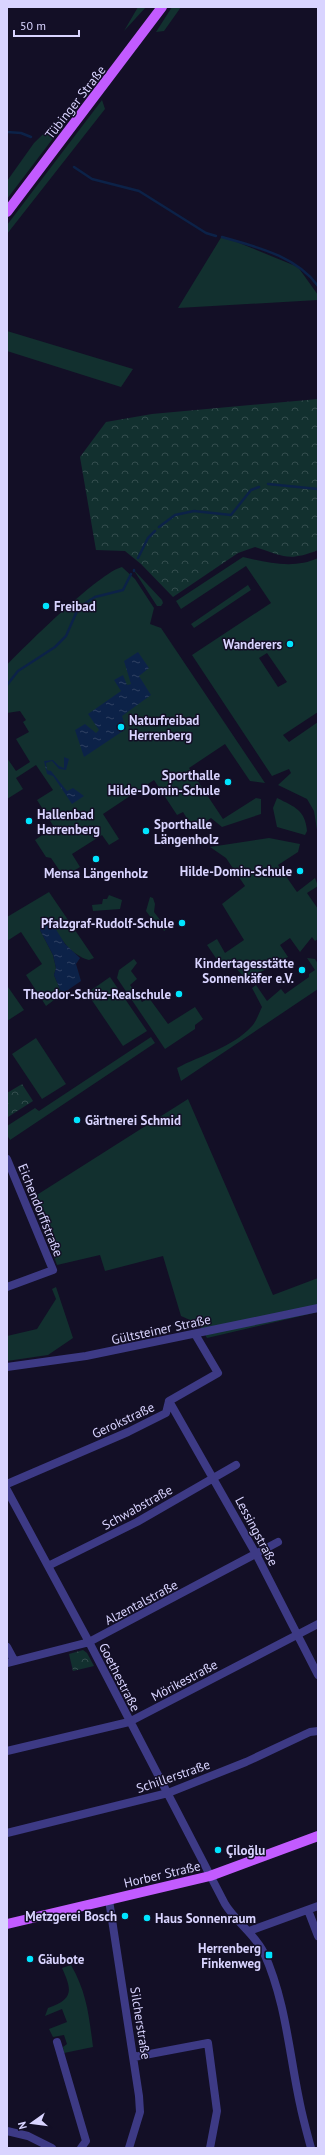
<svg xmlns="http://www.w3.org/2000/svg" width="325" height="2155" font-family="'PT Sans',sans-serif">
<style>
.green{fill:#12302f;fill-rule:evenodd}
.forest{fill:url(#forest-crowns)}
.water{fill:url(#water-ripples)}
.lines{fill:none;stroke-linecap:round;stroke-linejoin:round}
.stream{stroke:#0c2248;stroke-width:2.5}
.minor{stroke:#3d3a85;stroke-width:8}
.primary{stroke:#c25bff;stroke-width:10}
.poi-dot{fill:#00e5ff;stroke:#130f26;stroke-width:1.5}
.labels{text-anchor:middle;stroke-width:3;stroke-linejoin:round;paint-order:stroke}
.street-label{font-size:13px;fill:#d9d4ff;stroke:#130f26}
.poi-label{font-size:13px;font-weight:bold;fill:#d9d4ff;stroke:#130f26;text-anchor:start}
</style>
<defs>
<pattern id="forest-crowns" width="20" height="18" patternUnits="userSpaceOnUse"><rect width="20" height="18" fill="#12302f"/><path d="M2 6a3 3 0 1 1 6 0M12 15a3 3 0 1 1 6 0" fill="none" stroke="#344d4e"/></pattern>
<pattern id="water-ripples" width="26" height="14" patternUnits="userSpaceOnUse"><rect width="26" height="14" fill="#0c2248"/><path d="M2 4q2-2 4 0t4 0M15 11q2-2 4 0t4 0" fill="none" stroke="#2f4163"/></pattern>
</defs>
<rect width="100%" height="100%" fill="#130f26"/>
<path class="green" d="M138,7H146L124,31Z
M172,7H181L164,31L156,32Z
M102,100L105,109L7,234V225Z
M70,108L73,112L7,199V181L34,143Z
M222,236L298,267L318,295V300L178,308Z
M7,331L133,369L121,387L7,351Z
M243,557C268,563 295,569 318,558V712L283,735L289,742L318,722V836L314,811L307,799L278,785L291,773L289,769L272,776L192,655L271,603L246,566L181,609L176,601ZM267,653L287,682L278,687L259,658Z
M122,567L135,579L154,608L150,624L161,628L265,783L250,781L225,744L189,768L223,819L256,798L261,799V814L222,827L211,818L194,830L183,812L177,815L154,780L103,814L119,839L109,845L102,835L72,854L80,867L64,877L51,858L46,857L35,840L54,827L37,800L53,790L36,765L16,778L23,789L7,799V758L16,771L30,762L16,739L29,732L23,722L26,720L20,711L7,713V665C25,646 100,572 122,567Z
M133,569L162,600L163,603L161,606H157Z
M248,585L251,590L194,628L191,624Z
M277,798C295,807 305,810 307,831L305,835L277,827L273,808Z
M269,838L300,844L298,852L278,865L297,892L315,878L318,886L307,893L318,909V939L315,941L312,937L300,952L290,938L280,945L288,957L250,978L243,976L233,965L224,970L207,945L217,939L225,953L244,940L222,904L245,886L226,858L210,847Z
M49,892L94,958L89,960C71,955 60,939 52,923L40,930L53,955L56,968L54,975L62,994L46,1006L26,975L42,964L21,932L7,941V917Z
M109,895L122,900L120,909L93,911L92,905L102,904L103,899H107Z
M150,897L153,898L155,904L154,912L167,929L164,931L160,924L155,923L146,911Z
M307,958L315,959L318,964V989L181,1081L177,1068C201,1055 232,1048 252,1026C256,1022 259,1013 262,1007L252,988L256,985L267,1001L281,989L285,994L309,977V974L315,970Z
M134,959L137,963L131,971L137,979L130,985L142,1002L149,998L168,1024L195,1007L203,1019L195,1025V1029L165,1049L117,978L119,970Z
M110,977L147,1031L123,1046L87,993Z
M7,987H8L24,1010L7,1021Z
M151,1037L155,1043L10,1140L7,1135V1126L35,1108L39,1111Z
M36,1038L66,1084L42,1099L12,1054Z
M188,1099L273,1295L318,1278V1312L207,1338L199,1324L181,1316L163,1256L105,1271L100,1255L57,1265L32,1198Z
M56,1287L73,1338L48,1355L7,1361V1336L37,1329L56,1299L52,1289Z
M71,1965C87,1993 89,2016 93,2047L64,2053L63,2047L67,2044L64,2035L53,2037L49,2029L67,2022L62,2009L45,2016L48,2008C74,1999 72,1990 62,1968Z"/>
<path class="forest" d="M318,399V550C288,562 284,556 255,547L238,553L173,597L141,564L125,551L96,550L80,457L106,422L152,414Z
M22,1084L33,1101L8,1117L7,1093Z
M83,1650L87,1653L94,1666L73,1671L69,1654Z"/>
<path class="water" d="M138,652L149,668L139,676L151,695L122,716L126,729L84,757L75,730L85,724L96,733L99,730L88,714L121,691L114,680L123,675L127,685L131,684L124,661Z
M64,757L69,759L66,770L59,769L52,761L46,763L47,770L51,771L67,791L73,788L84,796L72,804L53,776L47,774L44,761L53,760L59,766L64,768Z
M47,922L52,923L65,944L80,958L76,964L81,981L62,994L54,975L56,968L53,955L40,930V927Z"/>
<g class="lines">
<path class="stream" d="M7,132L21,133L31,137
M74,167L92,179L139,191L206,233L216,236
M222,237C257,247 296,256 318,286
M268,484L318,489
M159,527L175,515L194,511L231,515L251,490L259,487
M138,558L148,538L155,531
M134,571V570
M7,685L18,671L55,647L66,636L77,611L84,604L95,597L123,590L131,574"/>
<path class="minor" d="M7,1159L53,1270L7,1287
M7,1367L86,1356L318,1308
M169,1401L256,1554L318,1675
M7,1484L128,1432L166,1413L169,1401L218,1373L195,1334
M7,1490L89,1642L225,1904C236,1922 255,1934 264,1953C286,2002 289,2053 300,2104C303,2119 307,2133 311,2148
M48,1566L137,1522L236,1465
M7,1647L14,1660
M7,1663L89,1642L278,1542
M7,1751L129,1722L318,1624
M7,1833L168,1793L246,1762L310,1732L318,1731
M109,1900L139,2096L140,2112L129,2148
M308,1910L318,1936
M249,1931L318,1906
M57,2042L86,2141L81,2148
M134,2057L208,2043L217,2111L210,2148
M7,2131L28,2136L52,2148"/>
<path class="primary" d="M7,212L162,7
M7,1924L210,1876L318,1836"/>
</g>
<g class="poi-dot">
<circle cx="46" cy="606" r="4"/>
<circle cx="290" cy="644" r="4"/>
<circle cx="121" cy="727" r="4"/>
<circle cx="228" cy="782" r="4"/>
<circle cx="29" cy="821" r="4"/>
<circle cx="146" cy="831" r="4"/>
<circle cx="96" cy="859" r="4"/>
<circle cx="300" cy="871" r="4"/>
<circle cx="182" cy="923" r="4"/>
<circle cx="302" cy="970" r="4"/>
<circle cx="179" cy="994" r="4"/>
<circle cx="77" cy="1120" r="4"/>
<circle cx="218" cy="1850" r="4"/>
<circle cx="125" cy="1916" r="4"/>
<circle cx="147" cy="1918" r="4"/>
<rect x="265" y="1951" width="8" height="8" rx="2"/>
<circle cx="30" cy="1959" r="4"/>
</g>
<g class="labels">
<g class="street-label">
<text transform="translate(75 102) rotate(-52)" y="5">Tübinger Straße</text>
<text transform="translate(41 1210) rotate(68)" y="5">Eichendorffstraße</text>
<text transform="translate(161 1329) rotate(-12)" y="5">Gültsteiner Straße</text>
<text transform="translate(123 1420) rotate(-25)" y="5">Gerokstraße</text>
<text transform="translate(137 1507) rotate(-29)" y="5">Schwabstraße</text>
<text transform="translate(257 1531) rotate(62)" y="5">Lessingstraße</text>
<text transform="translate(141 1602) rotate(-28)" y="5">Alzentalstraße</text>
<text transform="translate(120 1677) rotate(63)" y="5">Goethestraße</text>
<text transform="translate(184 1680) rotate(-28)" y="5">Mörikestraße</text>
<text transform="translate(173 1776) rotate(-19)" y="5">Schillerstraße</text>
<text transform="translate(162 1874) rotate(-13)" y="5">Horber Straße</text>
<text transform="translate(141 2023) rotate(81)" y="5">Silcherstraße</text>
</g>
<g class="poi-label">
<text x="54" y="611">Freibad</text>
<text x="282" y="649" text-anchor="end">Wanderers</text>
<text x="129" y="725">Naturfreibad<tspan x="129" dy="15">Herrenberg</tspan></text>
<text x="220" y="780" text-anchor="end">Sporthalle<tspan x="220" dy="15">Hilde-Domin-Schule</tspan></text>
<text x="37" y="819">Hallenbad<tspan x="37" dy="15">Herrenberg</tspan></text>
<text x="154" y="829">Sporthalle<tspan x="154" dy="15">Längenholz</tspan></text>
<text x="292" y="876" text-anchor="end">Hilde-Domin-Schule</text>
<text x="96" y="878" text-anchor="middle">Mensa Längenholz</text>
<text x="174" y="928" text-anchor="end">Pfalzgraf-Rudolf-Schule</text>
<text x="294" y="968" text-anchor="end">Kindertagesstätte<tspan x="294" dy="15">Sonnenkäfer e.V.</tspan></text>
<text x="171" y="999" text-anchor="end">Theodor-Schüz-Realschule</text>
<text x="85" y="1125">Gärtnerei Schmid</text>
<text x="226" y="1855">Çiloğlu</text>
<text x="117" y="1921" text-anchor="end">Metzgerei Bosch</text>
<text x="155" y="1923">Haus Sonnenraum</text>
<text x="261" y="1953" text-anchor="end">Herrenberg<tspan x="261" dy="15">Finkenweg</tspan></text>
<text x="38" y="1964">Gäubote</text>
</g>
</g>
<rect width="325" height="2155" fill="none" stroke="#d9d4ff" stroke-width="16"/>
<g transform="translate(32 2123) rotate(256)" stroke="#130f26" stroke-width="3" paint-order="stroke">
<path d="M0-3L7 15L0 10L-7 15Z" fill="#d9d4ff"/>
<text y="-6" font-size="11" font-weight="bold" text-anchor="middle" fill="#d9d4ff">N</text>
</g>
<path d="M14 30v6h65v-6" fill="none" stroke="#d9d4ff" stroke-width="2"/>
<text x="20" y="30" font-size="12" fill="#d9d4ff" stroke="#130f26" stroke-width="3" paint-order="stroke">50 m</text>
</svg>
